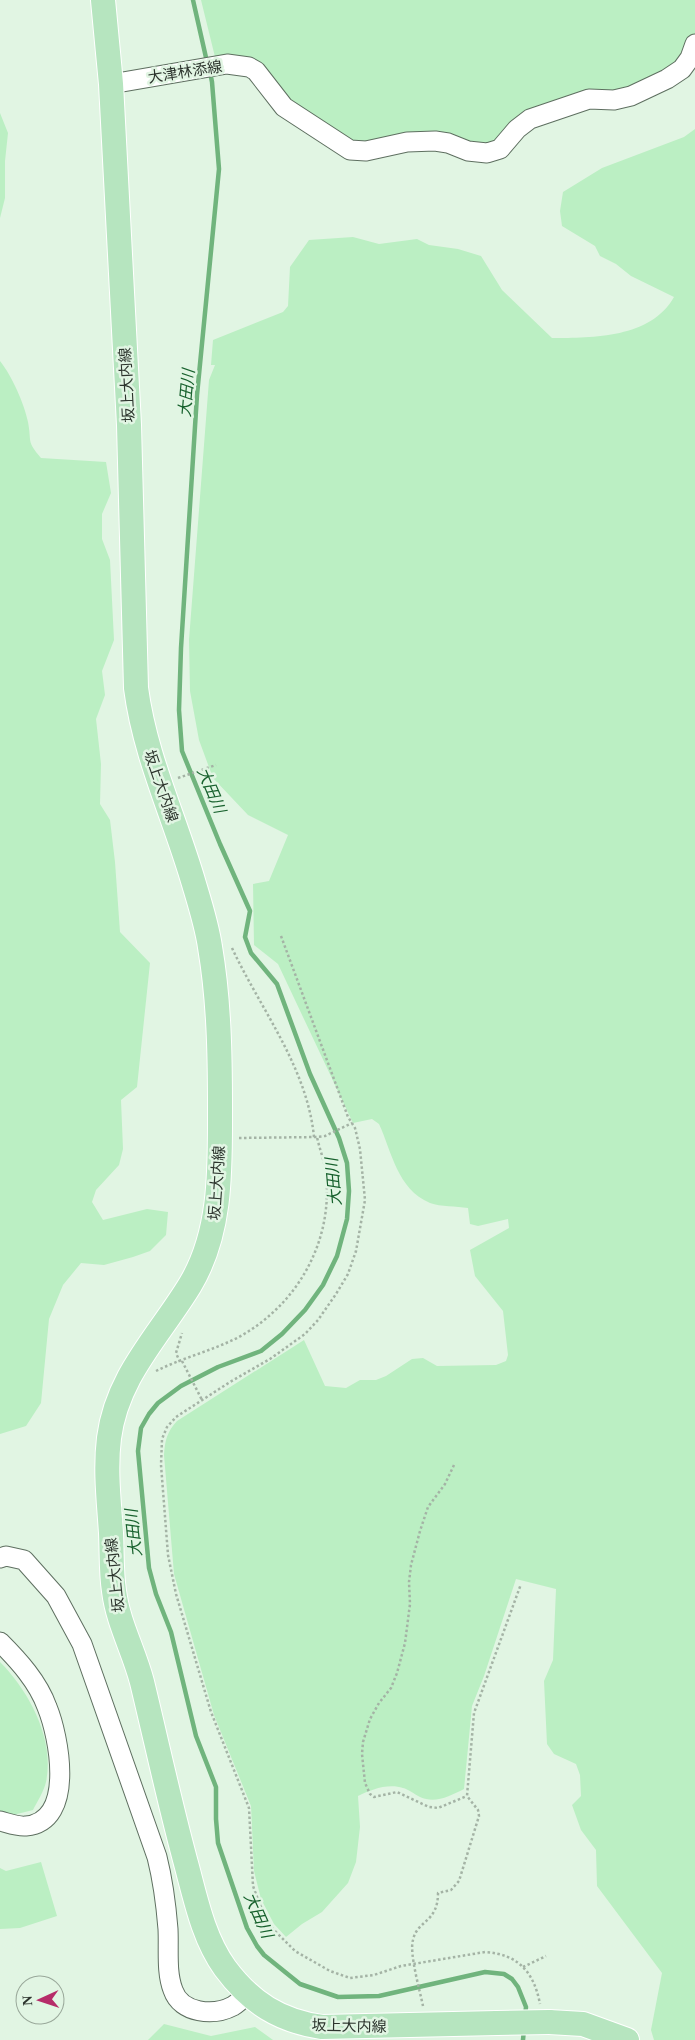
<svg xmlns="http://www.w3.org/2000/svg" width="695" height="2040" font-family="'Times New Roman','Noto Sans JP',serif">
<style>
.green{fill:#bbefc3}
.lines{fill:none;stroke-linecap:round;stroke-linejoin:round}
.stream{stroke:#70b47d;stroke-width:4.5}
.minor-casing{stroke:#5e6f60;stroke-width:21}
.major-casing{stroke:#fff;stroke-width:26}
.path{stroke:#a4b3a5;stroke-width:2.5;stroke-dasharray:2.5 2.5;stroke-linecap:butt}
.minor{stroke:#fff;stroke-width:19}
.major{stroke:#b6e5bf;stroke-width:24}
.major-bridge-casing{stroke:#fff;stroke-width:26;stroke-linecap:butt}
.major-bridge{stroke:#b6e5bf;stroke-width:24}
.labels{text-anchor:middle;stroke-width:5;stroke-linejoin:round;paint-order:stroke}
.street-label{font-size:15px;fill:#2c342d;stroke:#e1f5e3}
.water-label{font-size:16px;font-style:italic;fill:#17612d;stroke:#e1f5e3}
</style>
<rect width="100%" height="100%" fill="#e1f5e3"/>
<path class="green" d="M201,0H695V39L685,62L648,86L591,96L491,147L362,149L283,103L261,72L216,61Z
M0,113L8,133L5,161V198L0,218Z
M695,129V2040H654L651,2030L662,1973L597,1886L596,1850L581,1830L572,1805L581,1796L580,1775L576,1764L554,1754L547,1744L544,1681L553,1660L556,1589L516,1579L484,1676L472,1706L464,1789C450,1796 435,1804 420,1797C414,1794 408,1789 403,1788C388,1783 370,1790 358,1796L360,1827L356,1862L348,1883L322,1912L302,1924L286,1937L274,1924L261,1899L254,1871L251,1806L214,1715L174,1574L164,1455C165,1440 167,1432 177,1421L304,1340L325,1386L346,1388L360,1380H376L386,1376L412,1359L423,1358L437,1366L496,1365L506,1361L508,1355L503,1311L475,1276L470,1250L509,1228L508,1219L478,1226L470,1224L468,1208C456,1206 441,1207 430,1203C397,1189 392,1152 379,1124L372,1119L353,1123L278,964L254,945L253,884L269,881L288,835L248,815L213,778L199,740L190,691L189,640L209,380L215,365H211L213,340L283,312L288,306L290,267L309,240L353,237L379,244L417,239L429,245L458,249L481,256L502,290L552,338C593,338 651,338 674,297L631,276L616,264L600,256L595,246L562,226L560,211L563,192L602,168L684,137Z
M0,361C12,376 24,403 28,422C32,443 26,440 41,458L106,462L111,493L102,514V539L110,560L114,640L102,671L105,695L96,719L101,764L100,804L110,820L115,862L120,932L150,963L137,1087L121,1100L123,1149L119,1165L96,1190L92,1202L103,1220L147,1209L168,1212L166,1235L150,1251L133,1257L104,1265L81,1263L63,1285L49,1319L41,1403L26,1426L0,1434Z
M0,1662C29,1691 55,1739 46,1782C44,1791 37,1802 33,1810L9,1816L0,1813Z
M41,1862L57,1916L20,1928L0,1929V1868L6,1871Z
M164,2024L211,2036L255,2027L273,2040H148Z"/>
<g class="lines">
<path class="stream" d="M193,0L207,62
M210,72L212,82L219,169L197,395L181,648L179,710L182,751L220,844L250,911L245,937L251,953L277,984L310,1074L339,1138L347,1163L349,1191L347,1219L337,1256L323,1285L305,1310L282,1334L261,1351L218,1367L181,1386L158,1403L149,1414L141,1428L138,1451L149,1568L156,1594L171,1632L196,1736L216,1787V1819L218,1843L247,1928L257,1946L264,1955L300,1984L338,1997L379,1996L485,1972L504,1974L512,1979L518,1987L526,2007L525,2016
M523,2040L524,2029"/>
<g class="minor-casing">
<path id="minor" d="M111,84L227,64L249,67L256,71L284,107L350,150L366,151L407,142L435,141L448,143L468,151L487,153L500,149L517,129L530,119L589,99L614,100L631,96L667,79L682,69L690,58L695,44
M0,1558L6,1556L24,1560L56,1596L82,1644L157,1857C163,1881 166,1904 168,1929C169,1949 166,1972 173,1990C181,2014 214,2016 233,2006C238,2003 243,1998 247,1994
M0,1642C19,1661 38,1682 47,1707C59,1736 76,1822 26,1826C18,1827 8,1823 0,1821"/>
</g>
<g class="major-casing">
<path id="major" d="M103,0L111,84L129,425L136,688C145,757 175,818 194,884C200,904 207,926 210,947C219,1000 220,1054 220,1108C220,1168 222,1232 190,1285C159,1336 117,1376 109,1438C105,1470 109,1502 111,1533C112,1552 111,1572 114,1591C118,1623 134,1651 142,1682C157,1744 170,1805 187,1867C196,1901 204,1939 225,1968C251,2003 280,2021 322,2027L497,2023
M549,2022L583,2024L627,2040"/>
</g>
<path class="path" d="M178,778L216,765
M281,936L348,1117L355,1128L360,1149L365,1200L356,1251L348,1274L336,1294L318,1320L305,1334L270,1359L230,1382L176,1417L167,1427L162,1439L161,1465L168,1555L176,1594L211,1712L249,1808L253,1886L260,1905L272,1928L295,1951L330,1971L350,1978L374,1975L401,1966L485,1952C518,1954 534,1972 540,2004
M232,948C261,1010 307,1067 314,1137
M239,1138L317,1137L325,1136L352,1123
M182,1361L202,1400
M180,1362L176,1353L182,1333
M156,1371C182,1358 211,1351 237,1338C299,1305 336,1237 325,1167C323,1157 319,1147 317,1137
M454,1465L445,1484L428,1507L420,1531L411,1565L409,1582L410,1604L405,1643L397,1673L391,1688L379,1703L370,1719L363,1742L362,1754L365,1783L370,1794L374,1797L397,1792L429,1807L438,1808L467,1796
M523,1967L546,1956
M423,2006C420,1991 409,1953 413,1940C417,1920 438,1923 438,1893L451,1890L459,1881L479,1816L478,1810L467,1796L474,1713L521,1584"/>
<use href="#minor" class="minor"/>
<use href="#major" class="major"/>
<g class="major-bridge-casing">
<path id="major-bridge" d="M497,2023L549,2022"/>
</g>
<use href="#major-bridge" class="major-bridge"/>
</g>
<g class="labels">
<g class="street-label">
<text transform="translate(185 72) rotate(-9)" y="5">大津林添線</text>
<text transform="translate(127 385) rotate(-93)" y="5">坂上大内線</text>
<text transform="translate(161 786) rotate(71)" y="5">坂上大内線</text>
<text transform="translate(217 1183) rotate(-86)" y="5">坂上大内線</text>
<text transform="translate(115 1575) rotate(-96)" y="5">坂上大内線</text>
<text transform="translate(349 2026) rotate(1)" y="5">坂上大内線</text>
</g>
<g class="water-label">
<text transform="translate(186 393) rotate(-85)" y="6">大田川</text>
<text transform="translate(212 790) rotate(67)" y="6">大田川</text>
<text transform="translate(333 1182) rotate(-95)" y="6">大田川</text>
<text transform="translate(133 1533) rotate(-96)" y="6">大田川</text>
<text transform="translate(259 1915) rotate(66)" y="6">大田川</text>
</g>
</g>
<g transform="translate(40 2000) rotate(267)"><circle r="24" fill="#e1f5e3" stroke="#99a89a"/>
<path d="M0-4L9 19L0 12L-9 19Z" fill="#b62c69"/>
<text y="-8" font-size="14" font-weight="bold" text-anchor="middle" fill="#2c342d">N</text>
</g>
</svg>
